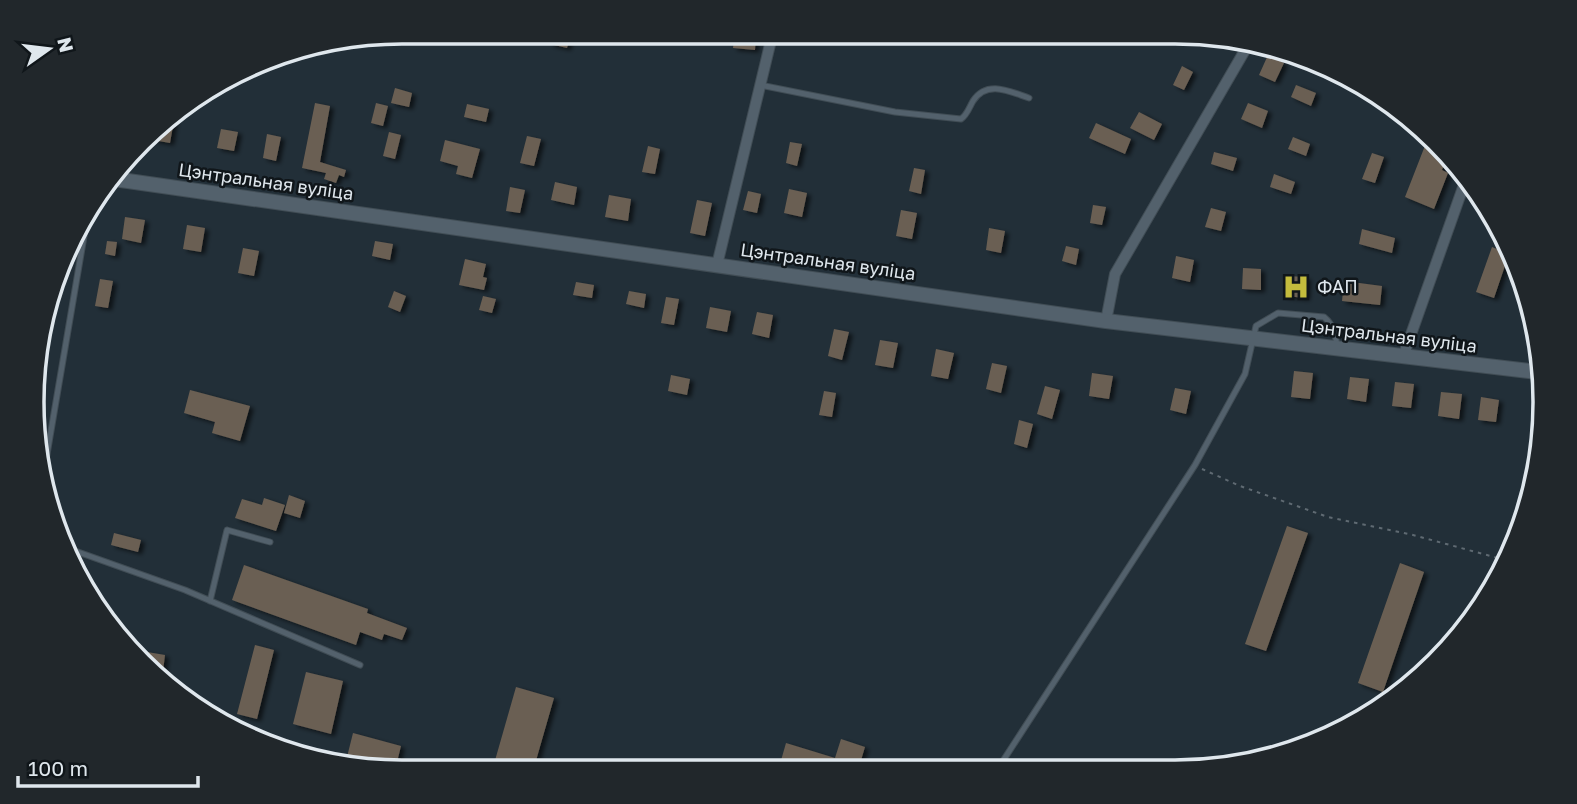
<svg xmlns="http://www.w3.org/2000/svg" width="1577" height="804" font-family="'Golos Text',sans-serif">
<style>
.building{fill:#6b5f52;filter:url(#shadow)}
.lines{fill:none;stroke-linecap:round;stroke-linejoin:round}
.service-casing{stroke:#414d55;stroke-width:7}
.minor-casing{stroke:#414d55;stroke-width:12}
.tertiary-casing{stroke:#414d55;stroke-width:16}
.path{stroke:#5f6a72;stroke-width:2;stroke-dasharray:3.5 5;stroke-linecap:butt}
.service{stroke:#53616c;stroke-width:5}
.minor{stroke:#53616c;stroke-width:10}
.tertiary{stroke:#53616c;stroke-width:14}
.labels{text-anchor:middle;stroke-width:5;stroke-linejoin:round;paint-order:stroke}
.street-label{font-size:18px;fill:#dfe7ed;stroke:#10161a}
.poi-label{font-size:18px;fill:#dfe7ed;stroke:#10161a;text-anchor:start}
.rim{fill:none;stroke:#dfe7ed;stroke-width:3.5}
</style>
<defs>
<filter id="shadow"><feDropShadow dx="4" dy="2.5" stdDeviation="2" flood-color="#0009"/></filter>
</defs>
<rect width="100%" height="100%" fill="#222f38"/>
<path class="building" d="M553,32L571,33L567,48L550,44Z
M735,32L756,33L755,50L733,48Z
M1268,55L1284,63L1275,82L1259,75Z
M1182,66L1193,72L1184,90L1173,85Z
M1296,85L1316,93L1311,106L1291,97Z
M395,88L412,93L409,107L391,103Z
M315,103L330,106L320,162L346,170L344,177L339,175L336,183L324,179L326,173L302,168Z
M376,103L388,106L383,126L371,123Z
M1248,103L1268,111L1262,128L1241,119Z
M467,104L489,109L486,122L464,117Z
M176,109L170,143L153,140L155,133Z
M1139,112L1162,124L1154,140L1130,128Z
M1096,123L1131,139L1125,154L1089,138Z
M221,129L238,132L234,151L217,148Z
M389,132L401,135L395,159L383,156Z
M267,134L281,137L276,161L263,158Z
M527,136L541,139L534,166L520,163Z
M1293,137L1310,144L1306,156L1288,149Z
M1428,138L1448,154L1442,170L1448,173L1434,209L1405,197Z
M445,140L480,149L472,178L456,174L458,166L440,161Z
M790,142L802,144L797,166L786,163Z
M648,146L660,149L655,174L642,172Z
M1214,152L1237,158L1233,171L1211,164Z
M1372,153L1384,157L1375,183L1362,179Z
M914,168L925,170L921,194L909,191Z
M1274,174L1295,182L1291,194L1270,187Z
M555,182L577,187L574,205L551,200Z
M510,187L525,190L520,213L506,211Z
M789,189L807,193L802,217L784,213Z
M748,191L761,194L757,213L743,210Z
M609,195L631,199L628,221L605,217Z
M697,200L712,203L705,236L690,233Z
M1093,205L1106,207L1102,225L1090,223Z
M1211,208L1226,212L1221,231L1205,227Z
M901,210L917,213L912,239L896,236Z
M125,217L145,220L141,243L122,239Z
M187,225L205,228L201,252L183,249Z
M989,228L1005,231L1001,253L986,250Z
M1362,229L1395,238L1392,253L1359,244Z
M107,241L117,242L115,256L105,254Z
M375,241L393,244L390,260L372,256Z
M1066,246L1079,249L1076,265L1062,261Z
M1492,247L1509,254L1494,298L1476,292Z
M243,248L259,251L254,276L238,273Z
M1176,256L1194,260L1190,282L1172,278Z
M465,259L486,264L483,277L487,278L484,290L459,285Z
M1243,268L1261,269V290L1242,289Z
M1285,276L1307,277L1306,298L1284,296Z
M100,279L113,281L108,308L95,306Z
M1344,281L1382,286L1380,305L1342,301Z
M576,282L594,285L592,298L573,295Z
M394,291L406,296L400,312L388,307Z
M629,291L646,294L644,308L626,304Z
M483,296L496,299L492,313L479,310Z
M666,297L679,299L674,325L661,323Z
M710,307L731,311L727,332L706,328Z
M757,312L773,315L769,338L752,334Z
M834,329L849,332L842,360L828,356Z
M880,340L898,343L893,368L875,365Z
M936,349L954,353L948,379L931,376Z
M992,363L1007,366L1001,393L986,389Z
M1294,371L1313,373L1310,399L1291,397Z
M1092,373L1113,376L1109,399L1089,396Z
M671,375L690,379L687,395L668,391Z
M1350,377L1369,379L1366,402L1347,399Z
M1395,382L1414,384L1411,408L1392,406Z
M1045,386L1060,390L1052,419L1037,414Z
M1175,388L1191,391L1186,414L1170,410Z
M190,390L250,406L240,441L212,433L215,422L184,413Z
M824,391L836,393L832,417L819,415Z
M1441,392L1462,394L1459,419L1438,416Z
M1481,397L1499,400L1496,422L1478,420Z
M1533,403L1542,404L1544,427L1532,426Z
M1019,420L1033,424L1027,448L1014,444Z
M289,495L305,501L300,518L284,513Z
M264,498L285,505L276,531L235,518L242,499L262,505Z
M1287,526L1308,533L1266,651L1245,644Z
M114,533L141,540L138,552L111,545Z
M1400,563L1424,572L1383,692L1358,683Z
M244,565L368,609L367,613L407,628L402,640L384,634L382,640L360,632L356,645L232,600Z
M255,645L274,650L257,719L237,714Z
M129,649L165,655L162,679L140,664Z
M306,672L343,681L331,734L293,724Z
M516,687L554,698L533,771H492Z
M353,733L401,746L395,770L347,757Z
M841,739L865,747L858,770L778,771L786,743L835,758Z"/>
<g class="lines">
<g class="service-casing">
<path id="service" d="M760,85L895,112L961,119C967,115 969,108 973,101C987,79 1011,92 1029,98
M43,478L89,207
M64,547L185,590L360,665
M210,601L227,530L270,542
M997,770L1195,465L1245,374L1256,326L1278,313L1324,317C1334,325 1336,336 1337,348"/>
</g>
<g class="minor-casing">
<path id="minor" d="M717,265L773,32
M1106,321L1115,274L1248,45
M1403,357L1466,179"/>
</g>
<g class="tertiary-casing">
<path id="tertiary" d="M114,179L1106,321L1538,372"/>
</g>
<path class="path" d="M1202,469L1240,486L1328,517L1413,535L1509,561"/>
<use href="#service" class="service"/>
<use href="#minor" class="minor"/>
<use href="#tertiary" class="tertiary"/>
</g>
<defs>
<g id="hospital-bare" transform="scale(2.1)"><path d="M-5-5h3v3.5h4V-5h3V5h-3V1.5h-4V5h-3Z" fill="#c4bc3d" stroke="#10161a" stroke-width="2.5" paint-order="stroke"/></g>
</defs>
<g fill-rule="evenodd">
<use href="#hospital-bare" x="1296" y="287"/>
</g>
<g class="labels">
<g class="street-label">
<text transform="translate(266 182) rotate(8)" y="6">Цэнтральная вуліца</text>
<text transform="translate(828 262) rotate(8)" y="6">Цэнтральная вуліца</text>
<text transform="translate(1389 336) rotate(7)" y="6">Цэнтральная вуліца</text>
</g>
<g class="poi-label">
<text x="1317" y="293">ФАП</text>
</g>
</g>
<path d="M0 0H1577V804H0ZM402 44H1175A358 358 0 0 1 1533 402V402A358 358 0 0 1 1175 760H402A358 358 0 0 1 44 402V402A358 358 0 0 1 402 44Z" fill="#21272b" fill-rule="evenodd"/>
<path class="rim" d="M402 44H1175A358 358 0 0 1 1533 402V402A358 358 0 0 1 1175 760H402A358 358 0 0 1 44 402V402A358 358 0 0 1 402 44Z"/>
<g transform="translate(49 49) rotate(76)" stroke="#10161a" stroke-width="5" paint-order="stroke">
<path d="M0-5L12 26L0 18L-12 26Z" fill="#dfe7ed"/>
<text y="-10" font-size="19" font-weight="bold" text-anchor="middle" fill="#dfe7ed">N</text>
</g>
<path d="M18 776v10h180v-10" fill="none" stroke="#dfe7ed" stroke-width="3.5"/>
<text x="28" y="776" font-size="21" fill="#dfe7ed" stroke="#10161a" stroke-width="5" paint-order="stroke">100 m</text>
</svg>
